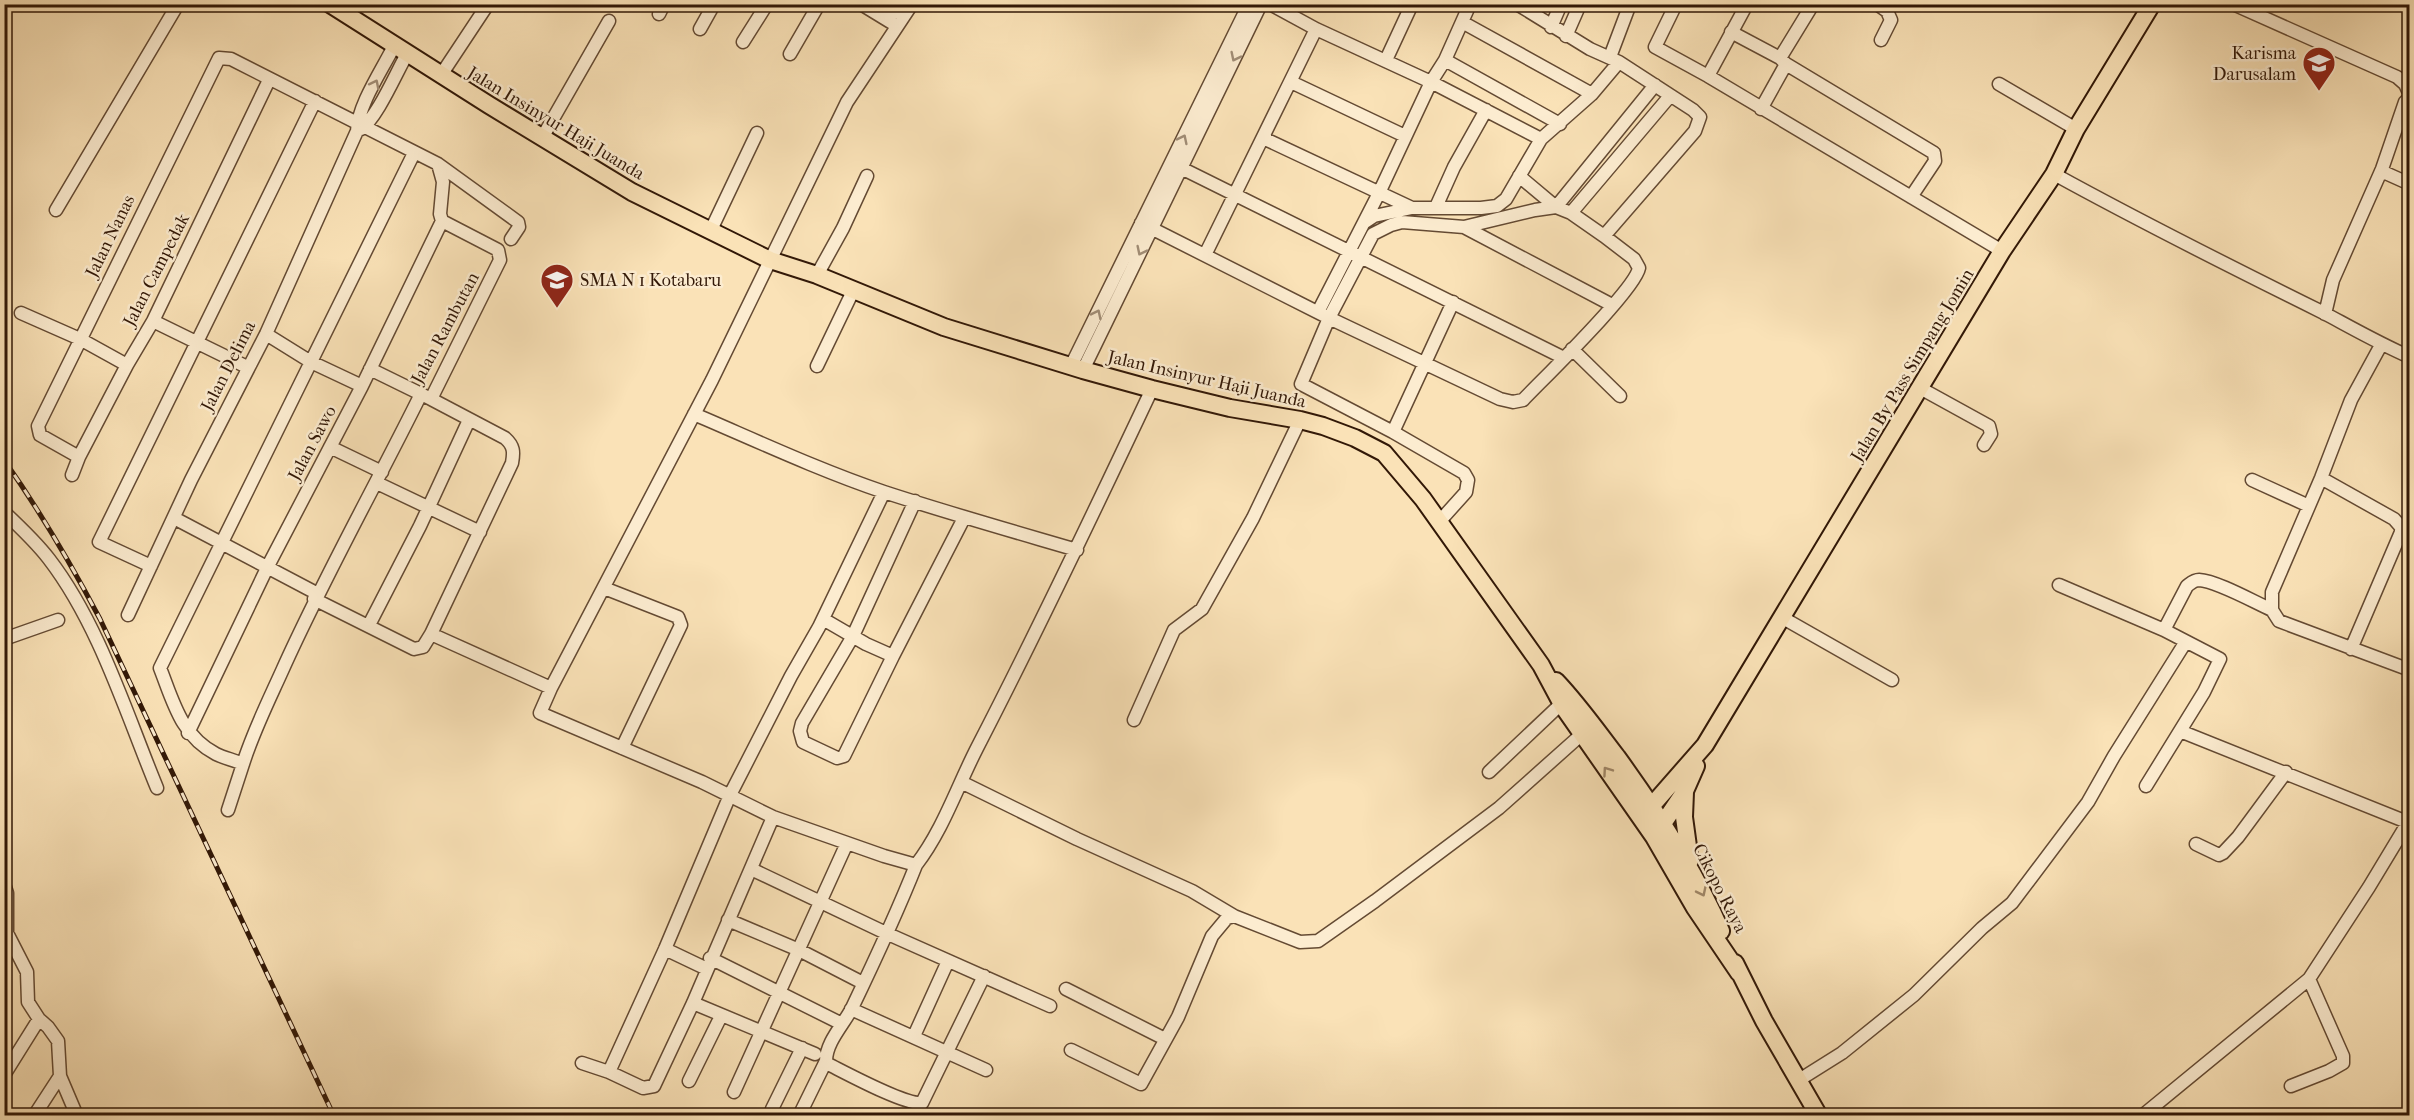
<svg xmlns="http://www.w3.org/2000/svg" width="2414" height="1120" font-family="'IM FELL French Canon',serif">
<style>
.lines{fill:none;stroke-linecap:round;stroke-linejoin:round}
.minor-casing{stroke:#644a33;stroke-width:15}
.highway-casing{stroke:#321807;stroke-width:20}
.minor{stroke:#fcecd0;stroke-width:12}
.highway{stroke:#fae2b7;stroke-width:16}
.rail-casing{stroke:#321807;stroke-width:5}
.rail{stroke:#fcecd0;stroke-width:3;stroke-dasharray:9;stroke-linecap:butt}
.oneway{stroke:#a18d76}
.oneway2{stroke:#a08768}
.labels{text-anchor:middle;stroke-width:5;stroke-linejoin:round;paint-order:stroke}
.poi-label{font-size:18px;fill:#321807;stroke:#fcecd0;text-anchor:end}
.street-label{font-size:18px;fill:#321807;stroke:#fcecd0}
</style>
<rect width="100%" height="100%" fill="#fae2b7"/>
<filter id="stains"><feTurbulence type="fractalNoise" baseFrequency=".00333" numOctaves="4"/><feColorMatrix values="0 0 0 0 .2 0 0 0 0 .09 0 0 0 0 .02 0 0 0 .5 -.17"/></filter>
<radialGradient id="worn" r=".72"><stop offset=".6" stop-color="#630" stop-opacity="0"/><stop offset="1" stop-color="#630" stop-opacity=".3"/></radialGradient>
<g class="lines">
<g class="minor-casing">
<path id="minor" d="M861,4L897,26
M883,4L904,16
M912,4L847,102L712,380L551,688L540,713L702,782L773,817L884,856L916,865C943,830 957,787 977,748C1038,630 1095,510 1152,389
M1270,4L1316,29L1431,82L1541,139
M1517,4L1590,49L1619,62L1693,110L1700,117L1695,131L1604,236
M1676,4L1655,47L1708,76L2002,251
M1877,4L1887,11L1891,20L1881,40
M2233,4L2397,77L2405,84L2410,95
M659,14L664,4
M1462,22L1592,94
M1551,27L1561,4
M700,29L714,4
M1731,32L1780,58L1786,64L1934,153L1935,161L1911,197
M1566,36L1580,4
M743,42L767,4
M790,54L819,4
M1610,57L1630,4
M1780,58L1813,4
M1386,60L1412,4
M1445,60L1560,124
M441,75L488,4
M1708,76L1747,4
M1291,82L1405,136
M1999,84L2076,129
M1761,109L1786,64
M361,129C377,118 396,73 407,54
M542,138L609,21
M1263,138L1412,208
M414,153L160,668C173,701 181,736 216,754C224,758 234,760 243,764C253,732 268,702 282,671C324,577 375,487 421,394L431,399L500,260L498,250L442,221
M1171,163L1564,358
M2381,171L2410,184
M2054,174C2143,223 2233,268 2324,313C2352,328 2380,344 2410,357
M1436,207L1454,167L1486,110
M56,210L178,4
M1571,213L1670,96
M1365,222L1374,216L1412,208H1481L1497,206L1506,199L1541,139L1592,94L1619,62
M1141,223L1329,318L1500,399L1513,402L1523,400C1543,379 1635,290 1639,268L1634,259L1604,236L1571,213L1556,207L1519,176
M1464,227L1612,305
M710,232L757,133
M1205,255L1316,29
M817,275L843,228L867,176
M1318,312L1379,193L1431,82L1445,60L1470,4
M21,313L80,339L127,365
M2325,314L2333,280L2382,169L2405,102L2410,97
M153,321L247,367
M266,334L311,362L362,386
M2381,345L2351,400L2321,478L2272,592V610L2279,621L2410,670
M1572,349L1620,396
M817,366L853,291
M1071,366L1249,4
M370,369L421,394
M1083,370L1261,4
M1920,388L1989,426L1991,434L1984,445
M694,414C757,441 819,470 884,492C948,513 1012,531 1077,550
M1393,432L1453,302
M330,447L382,472
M79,457L40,435L38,426L219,58L231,59L438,164L518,222L519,227L511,239
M72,475L79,457L127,365L153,321L269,80
M2321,478L2394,519L2401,527V532L2351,649
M2252,480L2309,506
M377,483L480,532
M4,512C20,527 36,542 49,559C99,624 126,713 157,788
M174,518L318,594
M1439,522L1466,492L1468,480L1464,473L1393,432L1301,384L1329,318L1373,234L1391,225L1402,222L1464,227L1535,210L1556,207L1655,85
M151,566L99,542L315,101
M2059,585L2164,630L2220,659L2204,692L2146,786
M604,588L678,617L681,625L622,748
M314,599L414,649L423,647L431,634L512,463C514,452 514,446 505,438L431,399
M128,615L191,480L266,334L357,131C358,105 382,70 394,46
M1783,618L1892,680
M823,619L866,644L893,656L964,518
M369,625L420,526L469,420
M2164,630L2187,586C2191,583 2194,580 2199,580C2217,581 2254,602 2272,610
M431,634L551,688
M4,639L58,620
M893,656L844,756L837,758L803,742L800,731L802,723L853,636L915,501
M1134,720L1174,630L1202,609L1253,518L1300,420
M2180,731L2407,822
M188,733L268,566L362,386L442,221L440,214L443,182L438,164
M1489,772L1562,703
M961,782L1077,839L1192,891L1234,916
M228,810L243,764
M2196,844L2219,855L2223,853L2238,837L2286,772
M916,865C897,913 875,960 852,1008C844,1024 826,1042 826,1061L828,1064C846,1073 905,1105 922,1103L984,976
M751,869L888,934L1050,1006
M4,884L7,893V933L27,972L28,1002L39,1019L48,1027L58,1041L60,1076L77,1116
M728,920L799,950L863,983
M665,949L707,969
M710,958L842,1024
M1066,989L1165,1039
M693,1003L815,1054
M851,1009L986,1070
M914,1036L948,961
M1071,1050L1141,1084L1178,1017L1212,936L1227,918L1234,916L1300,942L1318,941L1375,901L1499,808L1582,734
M582,1063L609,1072L643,1088L654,1086L693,1003L773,817
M609,1072L665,949L730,795L791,676L819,627L884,492
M4,1075L39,1019
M1799,1080L1842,1053L1914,995L1982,928L2012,903L2088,802L2114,756L2185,643
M689,1081L721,1016
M2291,1086L2329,1071L2343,1063V1056L2309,979
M734,1092L847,843
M772,1109L802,1048
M34,1116L60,1076
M799,1116L826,1061
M2142,1116L2309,979L2369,887L2410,819"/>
</g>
<g class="highway-casing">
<path id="highway" d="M330,4L489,105L632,192L770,260L817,275L944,327L1083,370L1152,389L1230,408L1300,420L1323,426L1355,438L1384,453L1423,499L1541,665L1564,708L1654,837L1695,908L1739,973
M1556,681C1578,704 1597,731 1617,757C1657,812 1694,869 1721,931
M1685,792L1684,817L1690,861
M1641,818L1705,745L2002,251L2054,174L2076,129L2152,4
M1658,831L1685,791L1696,766
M1735,963L1764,1021L1819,1116"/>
</g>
<use href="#minor" class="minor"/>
<use href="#highway" class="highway"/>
<g class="rail-casing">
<path id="rail" d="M4,460C40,511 71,564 100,619L334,1116"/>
</g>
<use href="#rail" class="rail"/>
</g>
<defs><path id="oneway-chevron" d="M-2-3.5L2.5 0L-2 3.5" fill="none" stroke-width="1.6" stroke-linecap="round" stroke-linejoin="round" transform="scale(1.5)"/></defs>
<g class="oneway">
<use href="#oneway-chevron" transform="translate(1235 57) rotate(116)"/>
<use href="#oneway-chevron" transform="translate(375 84) rotate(-63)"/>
<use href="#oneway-chevron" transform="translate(1183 139) rotate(-64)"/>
<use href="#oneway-chevron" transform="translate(1141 251) rotate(116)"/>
<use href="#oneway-chevron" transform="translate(1097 314) rotate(-64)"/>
</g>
<g class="oneway2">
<use href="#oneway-chevron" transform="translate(1607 771) rotate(-125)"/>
<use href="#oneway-chevron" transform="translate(1702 892) rotate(64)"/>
</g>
<defs>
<g id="school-pin" transform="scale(1.725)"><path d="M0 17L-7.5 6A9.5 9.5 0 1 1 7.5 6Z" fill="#8f2418" stroke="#fcecd0"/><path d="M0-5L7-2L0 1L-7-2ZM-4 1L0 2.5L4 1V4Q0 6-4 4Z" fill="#fff"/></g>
</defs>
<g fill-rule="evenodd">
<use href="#school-pin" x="2319" y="63"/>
<use href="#school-pin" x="557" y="280"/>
</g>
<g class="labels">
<g class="poi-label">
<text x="2296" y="59">Karisma<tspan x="2296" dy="21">Darusalam</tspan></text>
<text x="580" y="286" text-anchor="start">SMA N 1 Kotabaru</text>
</g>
<g class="street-label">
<text transform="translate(556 123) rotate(31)" y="6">Jalan Insinyur Haji Juanda</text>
<text transform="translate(110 236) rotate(-64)" y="6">Jalan Nanas</text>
<text transform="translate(156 270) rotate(-63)" y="6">Jalan Campedak</text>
<text transform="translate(445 328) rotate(-62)" y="6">Jalan Rambutan</text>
<text transform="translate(1912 365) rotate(-59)" y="6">Jalan By Pass Simpang Jomin</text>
<text transform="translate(228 366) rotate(-63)" y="6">Jalan Delima</text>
<text transform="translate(1207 379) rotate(13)" y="6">Jalan Insinyur Haji Juanda</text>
<text transform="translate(312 443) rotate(-62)" y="6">Jalan Sawo</text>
<text transform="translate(1720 888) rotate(63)" y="6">Cikopo Raya</text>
</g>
</g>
<rect width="2414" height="1120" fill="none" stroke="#fae2b7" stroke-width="24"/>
<rect x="6" y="6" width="2402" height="1108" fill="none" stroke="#321807" stroke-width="3"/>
<rect x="12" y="12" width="2390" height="1096" fill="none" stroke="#321807" stroke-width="1.5"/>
<rect width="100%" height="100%" filter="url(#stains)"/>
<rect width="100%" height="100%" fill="url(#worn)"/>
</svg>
